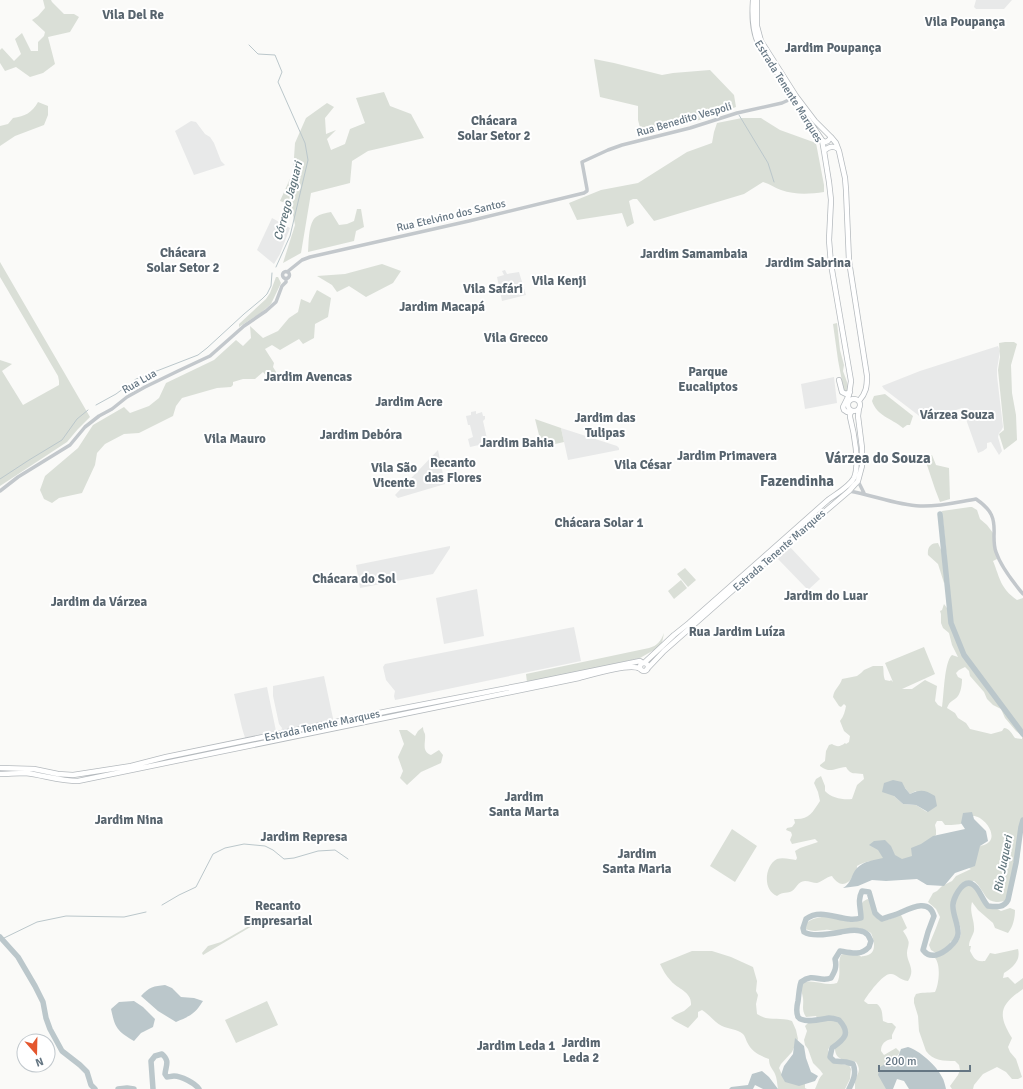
<svg xmlns="http://www.w3.org/2000/svg" width="1023" height="1089" font-family="Signika,sans-serif">
<style>
.built{fill:#e8e9e9}
.green{fill:#dadfd7;fill-rule:evenodd}
.water{fill:#bbc7cb}
.lines{fill:none;stroke-linecap:round;stroke-linejoin:round}
.stream{stroke:#bbc7cb;stroke-width:1}
.river{stroke:#bbc7cb;stroke-width:5.5}
.primary-casing{stroke:#b5babe;stroke-width:6}
.tertiary{stroke:#c3c8cc;stroke-width:3.5}
.primary{stroke:#fff;stroke-width:4.5}
.labels{text-anchor:middle;stroke-width:4;stroke-linejoin:round;paint-order:stroke}
.street-label{font-size:11px;fill:#657683;stroke:#fff}
.water-label{font-size:12px;font-style:italic;fill:#60757c;stroke:#fff}
.quarter-label{font-size:13px;font-weight:bold;fill:#57646e;stroke:#fff}
.district-label{font-size:15px;font-weight:bold;fill:#57646e;stroke:#fff}
</style>
<rect width="100%" height="100%" fill="#fafaf8"/>
<path class="built" d="M976,0H1012L1004,9H976L974,7Z
M191,121L196,122L205,134L210,137L214,143L221,161L225,165L194,175L175,131Z
M272,218L290,228L280,254L274,264L257,250Z
M505,270L507,274L519,272L526,295L502,301L497,277L504,275L502,271Z
M998,346L1000,351L997,369V376L1003,427L1001,431L999,433L998,437L1002,451L999,455L991,442L987,443V448L983,451L978,453L962,408L924,421L918,415L884,389L882,386L920,371Z
M834,377L837,403L805,409L801,384Z
M476,411V414L482,412L483,416H485V419L483,421L488,443L470,447L468,439L473,437L470,425H468L466,416L471,415V412Z
M561,428L617,446L619,448V450L568,460Z
M438,450L445,484L398,498L395,495Z
M450,546V548L433,574L360,588L356,565Z
M790,547L820,579L808,590L777,558Z
M477,589L484,636L444,644L436,598Z
M574,627L581,661L395,700L394,696L395,691L386,680L383,667L385,664Z
M324,676L334,723L282,732L281,731L282,728L279,724L273,696V686Z
M267,687L277,736L246,741L242,728L234,694Z"/>
<path class="green" d="M43,0H51L52,2L64,14H74L79,17L70,32L48,37L55,64L43,73L30,77L16,67L5,71L0,63V50L2,48L14,61L21,54L15,39L22,33L31,51H38V42L44,36L45,32L32,20L38,16L45,8Z
M594,59L614,63L662,75L673,73L710,70L734,95L736,107L703,119L642,135L638,120V106L600,97Z
M384,92L390,106L411,114L424,138L368,151L352,161L350,183L311,193L301,253L283,263L295,225L291,205L280,201L293,172L295,143L306,118L327,103L334,107L325,118L326,134L336,130L327,139L331,150L345,144L350,129L365,123L356,98Z
M38,102L48,106V115L44,125L15,136L0,146V126L8,124L13,118C25,116 32,113 38,102Z
M742,118H761L780,130L816,143L824,185V192C810,194 795,195 781,190C775,188 770,184 763,182L744,194L654,221L637,199H633L629,201L634,223L627,227L622,213L577,220L569,203L601,190L638,183L687,152L712,143L714,132L717,123Z
M357,209H361L364,227L356,231L354,241L308,252C309,243 308,223 316,217C320,214 326,213 331,212L339,225L347,224L354,221Z
M0,262L90,417L78,429L67,442L0,486V360L12,364L2,371L23,405L59,385V381L58,376L0,277Z
M382,264L401,271L393,283L366,297L349,286L337,292L332,285L317,276L345,274Z
M276,277H278L281,283L271,304L262,312L239,327V324L266,299L270,293Z
M317,290L331,298L328,317L315,324L314,338L303,344L299,339L280,350L272,345L265,349L274,363L273,367L278,375L272,383L263,372L255,379H243L233,382V385L231,387L217,388L182,398L176,406L173,416L139,433L124,434L105,444L97,453L95,465L82,493L59,498L52,503L44,499L40,490L45,476L78,448L93,425L124,407L130,413L149,406L159,398L166,383L214,360L236,340L243,346L251,338L250,326L263,338L278,331L289,318L298,312L301,299L310,303Z
M837,323L840,350L844,365L843,371L847,382L848,390L846,393L844,392L838,360L833,324Z
M1005,342H1014L1017,344L1011,365L1012,393L1016,415L1017,440L1004,450L999,434L1004,430L998,370L1000,357L999,343Z
M885,394L913,416L910,425H907L903,428C891,418 877,416 872,401L874,396Z
M535,419L561,428L564,442L542,447Z
M932,455L936,465L949,468L950,499L940,502L935,489L925,459Z
M970,507H972L977,510L980,519L987,525L993,533L997,559L993,561C1000,578 1000,588 1017,600L1023,598V821C1019,834 1022,846 1019,859C1016,871 1011,881 1009,893L1011,898C1005,901 1002,902 996,902C986,901 985,894 980,888C979,885 976,883 974,881C971,881 967,882 964,883C955,889 950,907 953,917C955,922 960,926 960,931C960,937 955,940 950,942L951,947L952,948C956,944 961,938 961,932C961,927 958,921 957,917C953,904 956,890 969,884C975,887 977,893 982,898C987,904 995,908 1001,911L1010,908L1015,910C1015,918 1013,927 1008,933L995,928L993,923L978,910L972,902C969,913 975,920 974,931C973,936 969,940 969,946H971L970,951C974,958 975,962 985,961L990,953L995,954L1018,949C1021,960 1013,968 1004,973L1003,978L1008,977L1015,984L1023,978V989C1000,1005 997,1014 1012,1038L1008,1047L1010,1052L1016,1059L1022,1077L1018,1079H1012L1006,1072L997,1067L983,1074L974,1085L973,1089H952L950,1086L958,1075L960,1070L959,1065L955,1061C944,1061 933,1061 926,1051L919,1031L918,1016L914,1003V998L916,994C922,992 928,993 935,992C939,984 941,965 935,958L939,955L931,950L929,945L936,928L940,917L936,909L928,902L933,893L937,891L942,886L952,881L956,876L971,869L965,866L975,847C980,846 987,845 990,841C996,832 983,816 973,816C968,816 967,821 963,823C959,825 949,825 945,825L942,821H937L935,825L936,830V835L928,841L917,860C901,860 870,857 857,866C857,871 856,873 852,877C851,879 850,881 848,882C841,887 835,881 832,876C826,877 823,881 817,883C813,883 809,881 805,881C797,882 797,888 792,891C788,894 783,891 777,896C762,890 765,865 777,859C782,857 791,859 796,860L797,858L795,851L800,848L818,842L815,839L792,844L790,840L792,835L791,832L786,830L787,828L792,827L795,823L794,819C809,820 812,813 820,801L818,792L814,783L816,779L821,776L825,786V791C831,798 843,800 852,799L857,785L864,779L863,774C855,773 850,775 846,767C834,768 831,774 820,766V765L825,761L826,751L829,745L832,744C837,747 840,747 845,743L846,744L849,742L850,736L844,731L840,721C844,716 845,711 846,706L844,704L841,707L839,706L833,697C834,689 840,686 842,679L857,676L861,673L864,670L873,666H883C884,671 883,675 885,680L890,681L891,680L893,682L885,663L924,647L935,674L902,689H912L925,680L937,686L935,701L938,705L942,707C944,696 944,662 952,655L958,657L952,645L949,633L943,628L941,623V614L940,611L942,610L944,604L947,608L951,605L949,580L947,579L944,583L938,564L928,555C927,547 931,543 938,543L946,561H947L942,511ZM965,667L969,671L970,676L984,692L987,699L993,705L1001,709L1005,718L1016,731L1022,736V739L1015,738C1012,734 1009,728 1004,728L1002,731L991,734L970,729L966,723L958,718L955,713L947,708C950,700 953,702 958,696C961,692 962,684 962,679L958,677L956,673L959,670ZM905,788L910,794L916,791L927,812L916,805L903,804L894,796Z
M685,568L696,580L688,587L677,574Z
M681,580L687,588L674,599L668,591Z
M664,633L662,643L654,650L640,658L596,668L527,682L526,674L649,648C657,646 661,641 664,633Z
M423,727C423,730 424,732 425,734C426,743 421,751 431,755L439,750L443,755L441,763L421,772L407,785L400,778L403,771L398,757L404,744L399,730H407L415,736L418,731Z
M732,829L757,846L735,882L710,866Z
M868,899C874,904 874,913 879,920C889,921 895,918 902,912L901,915L907,928L903,931C905,934 907,937 908,940C910,944 907,948 907,953C907,963 916,969 908,981C899,980 896,973 890,974C883,974 868,994 864,1001L868,1004H877C883,1009 882,1014 883,1021L888,1023H892L896,1027L892,1035V1039C885,1040 881,1044 881,1051L884,1055L896,1048L900,1052L897,1056L889,1063L888,1089H855C855,1087 855,1084 855,1082C857,1073 862,1071 856,1062C845,1060 834,1061 835,1046H830L828,1050C832,1060 838,1065 849,1065L851,1069L850,1079L845,1089H815C818,1083 818,1079 823,1074L820,1070L813,1063L808,1049L805,1045L804,1040L807,1031L805,1026L808,1023L818,1020L816,1016L806,1017C801,1009 804,1006 803,998C802,993 801,989 800,984C811,977 825,987 837,983C842,974 837,963 841,955C846,953 852,953 858,955C862,956 859,957 864,956C877,955 875,942 871,933C859,926 850,930 837,931C833,931 829,929 825,930C817,931 811,932 804,928V924C812,918 824,915 834,917C841,919 849,923 856,921C869,917 853,904 868,899Z
M263,918L267,922H259L203,955L202,953L208,946L221,942Z
M692,951H712L731,957L753,967L757,981L756,991L758,995L756,1004L757,1014C769,1022 779,1016 792,1021L796,1030L798,1039L792,1052L781,1064L779,1068L783,1077L805,1084V1088L807,1089H778C777,1083 777,1077 774,1072C771,1067 769,1065 769,1059C760,1056 751,1051 747,1042C746,1040 745,1036 743,1034C737,1029 728,1029 722,1026C714,1022 709,1014 702,1010L698,1012V1017L688,1028L675,1021L671,1018L675,1015L684,1011L691,1005C692,992 678,989 671,981C666,976 663,970 660,964Z
M267,1001L278,1025L236,1043L225,1020Z"/>
<path class="water" d="M893,780L902,782L905,788L910,794C921,789 925,790 935,796L937,806L928,812L916,805L903,804L894,796L882,792L884,783Z
M972,812L974,819L986,831L988,841L980,846L975,866L955,873L944,886L927,885L917,879L886,881L872,880L858,886L843,888C852,883 851,874 857,868C864,861 874,860 883,858L878,850L869,845L874,841L885,840L891,846L895,855L902,859L912,856L911,848L921,844L933,836L965,829L961,823L963,813Z
M165,985L172,988L181,997L194,998L203,1001C195,1014 190,1016 176,1022L158,1011L141,996C149,987 154,986 165,985Z
M134,1001L143,1007L155,1019L153,1027L141,1033L134,1041C117,1031 115,1028 111,1009L119,1002Z
M795,1038L804,1046L806,1058L811,1072L818,1076L815,1081L799,1086L785,1082L781,1075L784,1066L793,1054Z
M908,1047C919,1050 937,1066 942,1077C944,1080 945,1085 946,1089H909L904,1081L897,1079L893,1089H886L878,1075L880,1067L898,1057L901,1049Z
M762,1071L769,1077L778,1089H763L755,1085L753,1089H729L731,1087L748,1085L752,1074Z"/>
<g class="lines">
<path class="stream" d="M249,45L258,54L275,55L282,72L278,82L305,143L308,160L290,236L276,267
M739,115L768,163L774,182
M96,405L116,394L136,379L198,355L207,348L244,314L262,299L267,294L271,286L272,273
M0,479L29,460L62,440L77,419L88,410
M162,905L179,895L196,887L213,854L225,848L244,844L265,846L273,850L284,859L294,858L318,851L335,850L348,859
M2,939L37,922L66,916L124,917L146,912"/>
<path class="river" d="M940,514L951,623L964,655L1023,734
M0,937L18,957L35,986L43,1002L46,1018L50,1029L62,1051L80,1065L87,1072L91,1085L95,1089
M118,1089L127,1088L134,1089
M153,1089L151,1061L155,1056L162,1054C170,1061 166,1065 165,1074L167,1077C169,1077 171,1076 174,1076C181,1076 195,1083 199,1089
M849,1089C853,1081 857,1073 853,1064L846,1062L834,1061L830,1057L832,1048C845,1039 851,1033 839,1020C836,1019 832,1018 829,1018C822,1019 803,1024 798,1017C796,1012 797,1005 798,1001C799,994 799,988 801,982C814,972 819,983 831,978C835,971 837,967 835,959L840,951C851,953 861,956 869,947L871,941L868,935C866,933 863,931 860,931C854,929 847,931 841,932C831,934 812,937 804,932L803,928L806,919C823,906 843,924 861,918C861,908 857,901 862,891L869,892L875,913L878,916L882,919C887,917 892,916 897,914C909,909 929,897 934,916L928,932L923,950C926,954 931,956 936,955C944,953 957,943 958,934C959,927 953,915 953,907C952,900 962,879 972,884C979,887 982,900 988,906C996,907 1004,908 1008,900L1016,863L1021,827L1023,820"/>
<g class="primary-casing">
<path id="primary" d="M753,0C752,15 752,29 758,43L793,98L818,134L822,140L824,151L829,182L831,200L829,240L831,264L851,381L849,395L843,407L844,410L847,412L849,411L850,410
M757,0V26L761,41L796,96L815,121L831,137L836,143L839,151L845,178L846,190L849,261L867,376C867,387 866,393 859,401
M822,140L825,142L828,141L831,137
M824,151C828,147 833,145 838,149
M839,380L842,392L846,394L850,392
M848 405a6 6 0 1 1 12 0a6 6 0 1 1-12 0Z
M640 667a4 4 0 1 1 8 0a4 4 0 1 1-8 0Z
M644,663L674,635L689,623L828,500C836,494 849,487 854,478C860,464 854,432 850,417V414L852,411
M647,669L664,651L733,590L849,491L858,481L862,466V448L858,416L859,408
M0,768L34,769L58,774L73,775L131,766L166,757L389,711L523,685L640,661L643,663
M0,774C8,774 16,773 25,773C43,775 60,781 78,781L579,678C591,675 631,662 640,669"/>
</g>
<path class="tertiary" d="M282.5 275a3.5 3.5 0 1 1 7 0a3.5 3.5 0 1 1-7 0Z
M287,272L302,260L310,257L469,221L584,193L587,191V189L582,162L608,150L622,145L690,128L737,113L782,103L793,98
M858,481L864,493
M0,491L18,477L70,445L85,427L99,416L112,409L127,397L145,387L178,371L210,356L244,326L266,311L276,302L282,286L286,282V279
M849,491C873,495 896,505 920,506C938,507 958,502 976,499C992,510 995,518 994,536C994,542 994,547 996,552C1001,567 1013,582 1023,594"/>
<use href="#primary" class="primary"/>
</g>
<g class="labels">
<g class="street-label">
<text transform="translate(789 91) rotate(58)" y="4">Estrada Tenente Marques</text>
<text transform="translate(684 119) rotate(-16)" y="4">Rua Benedito Vespoli</text>
<text transform="translate(451 215) rotate(-13)" y="4">Rua Etelvino dos Santos</text>
<text transform="translate(139 381) rotate(-30)" y="4">Rua Lua</text>
<text transform="translate(779 550) rotate(-41)" y="4">Estrada Tenente Marques</text>
<text transform="translate(322 725) rotate(-12)" y="4">Estrada Tenente Marques</text>
</g>
<g class="water-label">
<text transform="translate(288 201) rotate(-75)" y="4">Córrego Jaguari</text>
<text transform="translate(1003 864) rotate(-79)" y="4">Rio Juqueri</text>
</g>
<g class="quarter-label">
<text x="133" y="19">Vila Del Re</text>
<text x="965" y="26">Vila Poupança</text>
<text x="833" y="52">Jardim Poupança</text>
<text x="494" y="125">Chácara<tspan x="494" dy="15">Solar Setor 2</tspan></text>
<text x="183" y="257">Chácara<tspan x="183" dy="15">Solar Setor 2</tspan></text>
<text x="694" y="258">Jardim Samambaia</text>
<text x="808" y="267">Jardim Sabrina</text>
<text x="559" y="285">Vila Kenji</text>
<text x="493" y="293">Vila Safári</text>
<text x="442" y="311">Jardim Macapá</text>
<text x="516" y="342">Vila Grecco</text>
<text x="708" y="376">Parque<tspan x="708" dy="15">Eucaliptos</tspan></text>
<text x="308" y="381">Jardim Avencas</text>
<text x="409" y="406">Jardim Acre</text>
<text x="957" y="419">Várzea Souza</text>
<text x="605" y="422">Jardim das<tspan x="605" dy="15">Tulipas</tspan></text>
<text x="361" y="439">Jardim Debóra</text>
<text x="235" y="443">Vila Mauro</text>
<text x="517" y="447">Jardim Bahia</text>
<text x="727" y="460">Jardim Primavera</text>
<text x="453" y="467">Recanto<tspan x="453" dy="15">das Flores</tspan></text>
<text x="643" y="469">Vila César</text>
<text x="394" y="472">Vila São<tspan x="394" dy="15">Vicente</tspan></text>
<text x="599" y="527">Chácara Solar 1</text>
<text x="354" y="583">Chácara do Sol</text>
<text x="826" y="600">Jardim do Luar</text>
<text x="99" y="606">Jardim da Várzea</text>
<text x="737" y="636">Rua Jardim Luíza</text>
<text x="524" y="801">Jardim<tspan x="524" dy="15">Santa Marta</tspan></text>
<text x="129" y="824">Jardim Nina</text>
<text x="304" y="841">Jardim Represa</text>
<text x="637" y="858">Jardim<tspan x="637" dy="15">Santa Maria</tspan></text>
<text x="278" y="910">Recanto<tspan x="278" dy="15">Empresarial</tspan></text>
<text x="581" y="1047">Jardim<tspan x="581" dy="15">Leda 2</tspan></text>
<text x="516" y="1050">Jardim Leda 1</text>
</g>
<g class="district-label">
<text x="878" y="463">Várzea do Souza</text>
<text x="797" y="486">Fazendinha</text>
</g>
</g>
<g transform="translate(36 1053) rotate(160)"><circle r="19" fill="#ffffff" stroke="#c1c8cd"/>
<path d="M0-3L7 15L0 10L-7 15Z" fill="#e4572e"/>
<text y="-6" font-size="11" font-weight="bold" text-anchor="middle" fill="#657683">N</text>
</g>
<path d="M879 1065v6h91v-6" fill="none" stroke="#657683" stroke-width="2"/>
<text x="885" y="1065" font-size="12" fill="#657683" stroke="#ffffff" stroke-width="3" paint-order="stroke">200 m</text>
</svg>
